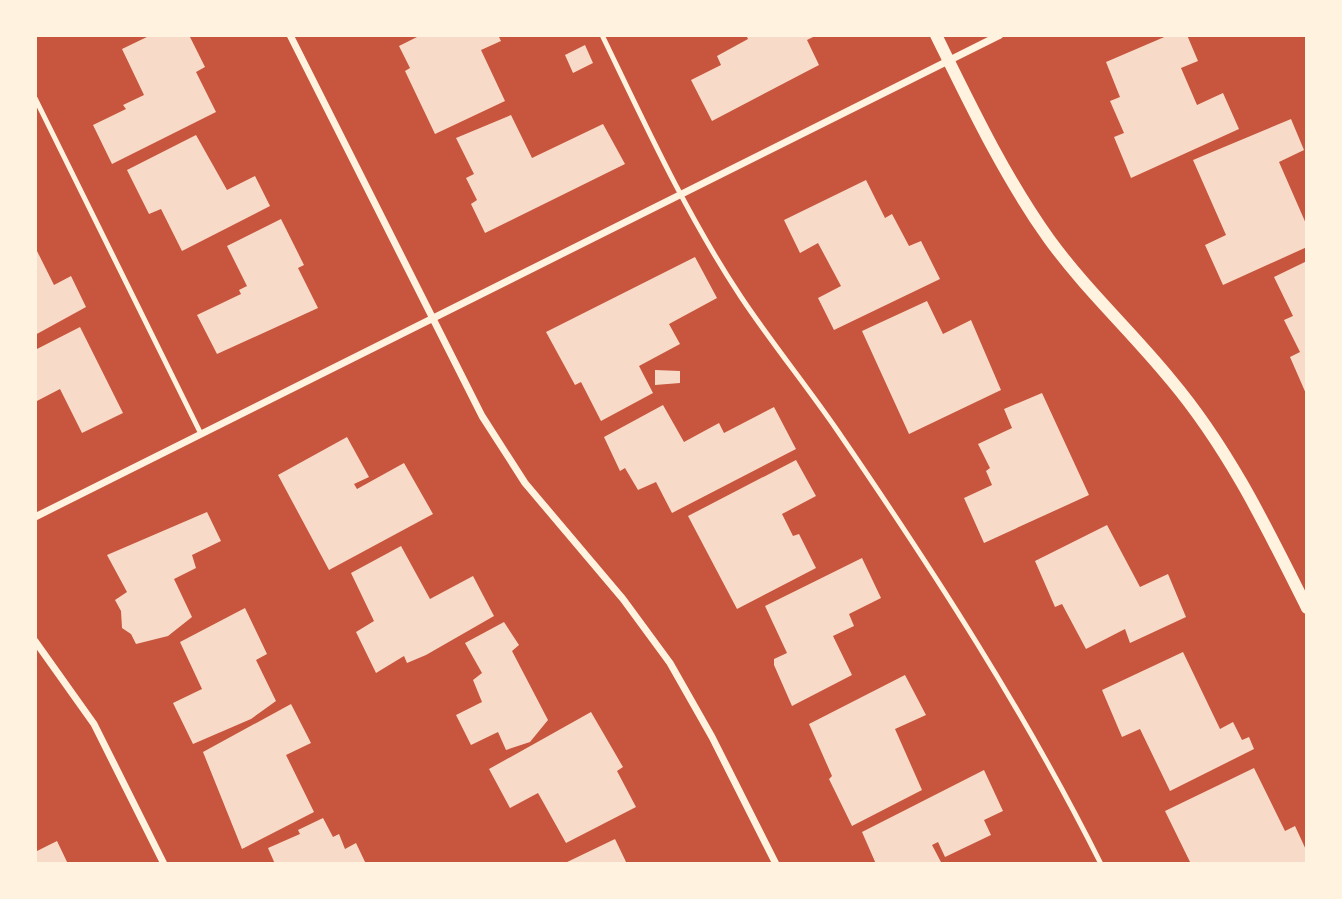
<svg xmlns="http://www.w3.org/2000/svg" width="1342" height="899" font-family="Karla,sans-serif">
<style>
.building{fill:#f7dbc8}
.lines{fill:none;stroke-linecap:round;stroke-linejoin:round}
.service{stroke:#fff3e0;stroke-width:5}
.minor{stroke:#fff3e0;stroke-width:7}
.tertiary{stroke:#fff3e0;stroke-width:12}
</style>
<rect width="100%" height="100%" fill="#c8553d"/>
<path class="building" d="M151,35H189L205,67L196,72L216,112L112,164L93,125L126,109L123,105L144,95L122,49Z
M421,35H498L501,41L481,50L505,101L435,134L405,71L410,68L399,46Z
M746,35H817L807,40L819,65L712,121L691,80L721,65L717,56L748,39Z
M1169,35H1187L1198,61L1181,68L1197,105L1223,93L1239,129L1131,178L1114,137L1124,133L1110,101L1120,97L1106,62Z
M585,45L593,63L573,73L565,55Z
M511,115L532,158L603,124L625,164L485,233L471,204L477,200L466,178L474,174L456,138Z
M1291,119L1304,150L1279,162L1307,226V247L1223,285L1205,245L1226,235L1193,160Z
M196,135L227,190L255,176L270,206L182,251L161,209L149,214L127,170Z
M866,180L885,218L892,214L909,246L921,241L940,279L834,330L818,298L841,286L818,243L800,253L784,220Z
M281,219L304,265L298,268L318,308L217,354L197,315L241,294L239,290L247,286L227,246Z
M35,247L54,285L71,276L86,307L35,335Z
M695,257L717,298L669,324L680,344L639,366L653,393L601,421L581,382L575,385L546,332Z
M1307,261V396L1290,357L1300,352L1284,320L1293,316L1274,277Z
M927,301L943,334L971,320L1001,390L909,434L862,331Z
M80,327L123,413L82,433L60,389L35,402V350Z
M655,370L680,371V383L655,385Z
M1042,393L1089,495L984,543L964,498L992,485L986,471L990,468L978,444L1012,428L1004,409Z
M663,405L684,442L719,423L724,433L774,407L796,449L672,513L656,482L638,490L625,468L620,471L604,437Z
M347,437L369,477L354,484L357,489L404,463L433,514L329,570L278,475Z
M796,460L816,496L782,514L793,536L799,534L816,568L737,609L688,516Z
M207,512L221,541L192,555L196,568L174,579L192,617L168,636L136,644L131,634L122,628L121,611L115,600L127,592L107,555Z
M1107,525L1140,587L1168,574L1186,617L1130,643L1125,629L1086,649L1062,604L1055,607L1035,561Z
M401,546L430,599L473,576L494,616L426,655L407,663L404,656L376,673L356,632L374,621L351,573Z
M862,558L881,598L849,614L854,626L833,636L852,675L792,706L774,665V659L787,653L765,606Z
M245,608L267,654L256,660L276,701L251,719L193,744L173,703L202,689L180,642Z
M504,622L519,645L512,651L548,720L530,742L506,750L498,732L471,745L456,715L482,702L473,680L482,673L465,643Z
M1183,652L1220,729L1233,722L1242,740L1249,737L1254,749L1170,791L1140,729L1122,737L1102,690Z
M905,675L926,715L895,729L922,790L852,826L829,779L832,776L809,724Z
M291,704L311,743L286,755L314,812L242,849L203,752Z
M591,712L623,767L617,771L636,807L566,843L538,793L510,808L489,769Z
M1254,768L1285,831L1295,826L1307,852V864H1191L1165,811Z
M984,770L1003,811L984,820L991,835L945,857L938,842L932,845L942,864H876L862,832Z
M323,818L333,837L339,834L345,849L356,843L366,864H275L268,848L300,834L298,830Z
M615,839L627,864H563Z
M57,841L68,864H35V852Z"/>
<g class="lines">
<path class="service" d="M602,35C645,124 686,214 741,297C771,342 806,385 837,430C933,570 1025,712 1101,864
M35,98L201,434"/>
<path class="minor" d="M290,35L482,416L525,483L623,599L670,663L712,737L776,864
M35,517L1000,35
M35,641L94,724L164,864"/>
<path class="tertiary" d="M936,35C970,104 1004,176 1049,239C1086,290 1132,332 1171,380C1229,449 1267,528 1307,608"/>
</g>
<rect width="1342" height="899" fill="none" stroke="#fff3e0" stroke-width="74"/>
</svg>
